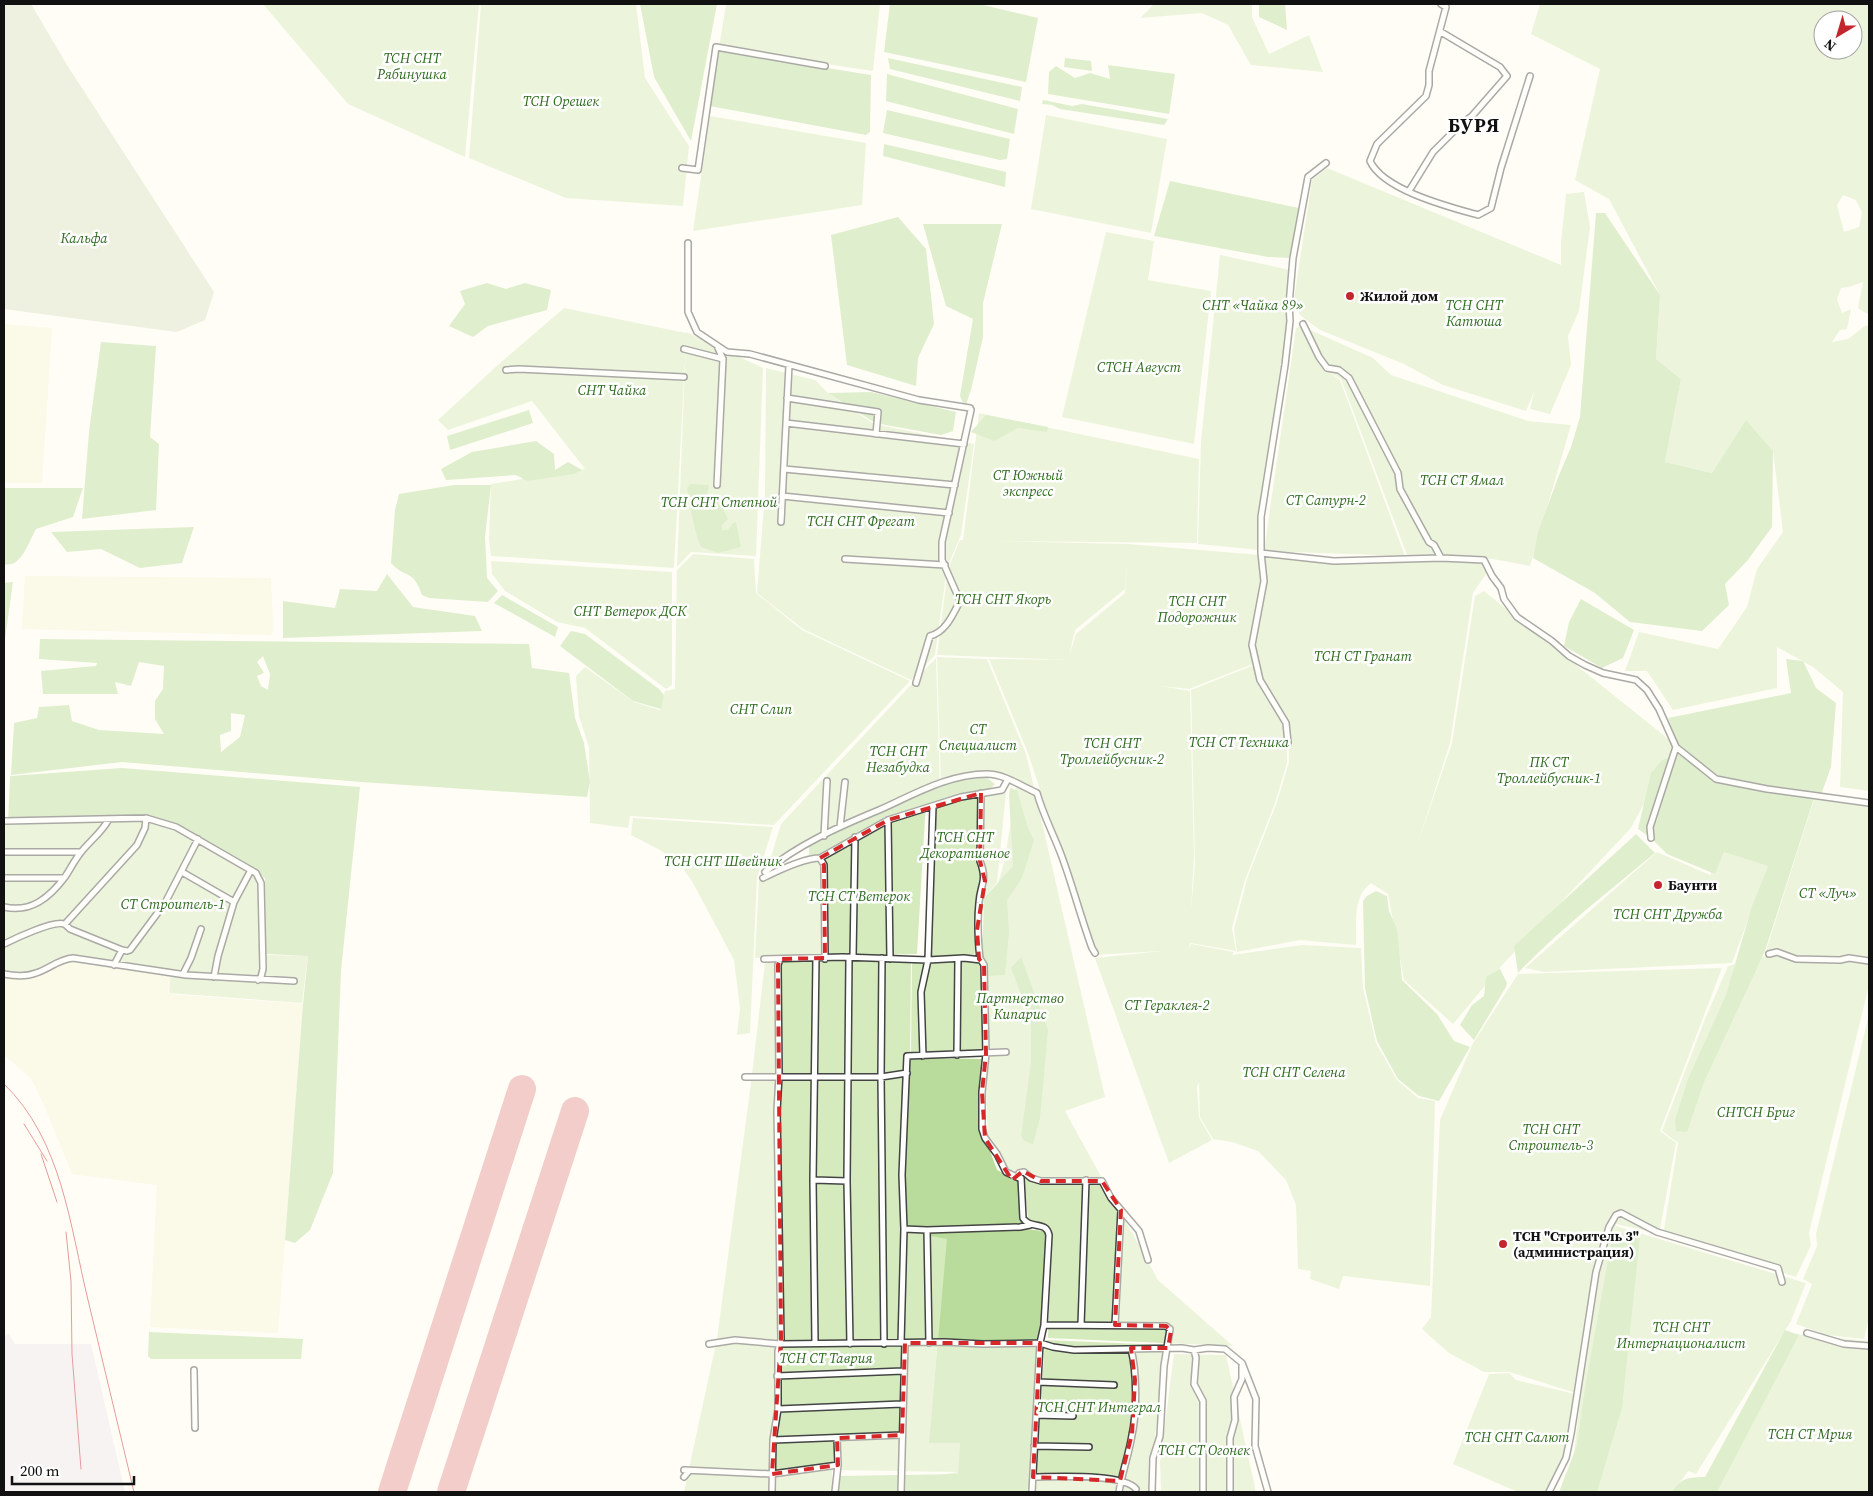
<svg xmlns="http://www.w3.org/2000/svg" width="1873" height="1496" font-family="'Source Serif 4',serif">
<style>
.industrial{fill:#eee6ef}
.farmland{fill:#f6f3d4}
.green{fill:#d5ebbd;fill-rule:evenodd}
.forest{fill:#b9dc9c;fill-rule:evenodd}
.cemetery{fill:#d9e3c4}
.lines{fill:none;stroke-linecap:round;stroke-linejoin:round}
.runway{stroke:#e29292;stroke-width:28}
.minor-casing{stroke:#444;stroke-width:8}
.minor{stroke:#fff;stroke-width:5}
.rail{stroke:#c4262e;stroke-width:1}
.marked{fill:none;stroke:#d62828;stroke-width:4;stroke-dasharray:10 6;stroke-linejoin:round}
.poi-dot{fill:#c4262e;stroke:#fff;stroke-width:2}
.labels{text-anchor:middle;stroke-width:5;stroke-linejoin:round;paint-order:stroke}
.park-label{font-size:14px;font-style:italic;fill:#2f6b1f;stroke:#fff}
.poi-label{font-size:14px;font-weight:bold;fill:#111;stroke:#fff;text-anchor:start}
.district-label{font-size:19px;font-weight:bold;letter-spacing:1px;fill:#111;stroke:#fff}
</style>
<rect width="100%" height="100%" fill="#fffdf5"/>
<path class="industrial" d="M9,1334L15,1344H91L125,1492H4V1335Z"/>
<path class="farmland" d="M4,324L52,328L42,483H4Z
M25,576L271,578L273,629L271,635L22,629Z
M67,953L171,972L168,994L303,1004L278,1333L150,1327L157,1185L72,1174L44,1105L31,1078L4,1055V969Z"/>
<path class="green" d="M263,4H479L465,157L348,104Z
M481,4H636L645,78L689,146L683,206L566,198L469,158Z
M726,4H880L873,71L719,48Z
M1154,4H1252V17L1269,54L1309,35L1323,72L1251,65L1228,25L1202,13L1140,18Z
M1540,4H1869V311L1867,314L1858,308L1863,282L1849,287L1841,288L1837,299L1842,313L1851,309L1847,329L1840,330L1832,342L1848,339L1866,325L1869,327V791L1840,787L1843,692L1813,667L1777,647V688L1673,710L1647,671H1625L1639,632L1718,649L1747,607L1757,569L1783,532L1773,451L1746,421L1712,473L1665,462L1681,379L1656,359L1660,295L1609,199L1575,180L1600,69L1531,34ZM1823,20H1853V50H1823ZM1843,195L1856,200L1862,213L1859,227L1844,232L1837,205Z
M1046,115L1167,139L1151,233L1031,209Z
M710,116L866,143L862,205L693,231Z
M1327,168L1561,265V243L1566,194L1584,192L1590,227L1579,311L1568,336L1571,365L1550,414L1530,409L1534,392L1526,411L1443,385L1404,364L1320,330L1300,315L1294,299L1312,180Z
M1106,232L1154,241L1148,280L1211,291L1194,444L1062,417Z
M1220,255L1295,271L1259,550L1198,544L1201,442Z
M564,308L686,333V332L763,368L756,556L691,552L677,567L686,342L674,568L491,556L489,540L491,484L585,469L532,401L448,430L438,420L499,364Z
M1301,326L1317,358L1326,371L1308,329L1373,358L1391,375L1528,421L1571,425L1530,566L1493,559L1407,555L1341,379L1329,372L1340,380L1405,556L1264,551L1296,328Z
M766,368L815,380L828,393L874,424L974,444L961,535L947,568L935,655L911,680L803,629L757,593L765,493Z
M979,413L1199,459L1197,543L989,541L1129,544L1260,555L1263,581L1250,647L1253,664L1189,689L1161,686L1190,691L1194,856L1191,911L1195,863L1191,690L1254,665L1284,723L1287,741V763L1275,803L1245,880L1232,928L1236,951L1190,943L1189,950L1191,944L1234,952L1232,955L1302,945L1361,948L1363,988L1376,1043L1397,1080L1418,1098L1435,1101L1430,1286L1343,1276L1339,1289L1310,1279L1311,1271L1298,1269L1296,1205L1286,1180L1258,1151L1232,1142L1213,1139L1200,1117L1199,1082L1197,1087L1199,1117L1212,1140L1169,1163L1095,958L1162,951L1094,955L1028,753L989,659L1068,660L937,655L948,569L960,540H963ZM1128,549L1125,593L1076,634L1069,656L1075,630L1125,589Z
M693,554L754,559L756,593L802,630L910,681L774,825L630,816L628,828L590,823L589,747L579,716L576,676L585,667L634,702L660,710L665,691L675,689L677,570Z
M1263,555L1484,561L1488,571L1473,593L1450,743L1418,843L1452,743L1475,596L1484,591L1667,738L1674,747L1631,828L1504,963L1453,1024L1404,980L1388,894L1371,883C1352,897 1357,924 1356,945L1300,940L1237,952L1234,929L1247,879L1277,802L1289,762L1288,723L1261,679L1253,645L1265,581Z
M491,561L672,572V685L666,689L585,628L557,622L505,591L492,574Z
M937,657L987,659L1026,754L1034,787L998,773L949,781L941,785Z
M936,658L940,785L871,814L767,870L781,824Z
M1016,787L1035,792L1105,1097L1065,1111L1158,1280L1233,1346L1048,1338L1052,1230L1029,1226L1024,1183L1001,1169L988,1136L984,1057L911,1053L912,961H976L1005,859Z
M1006,793L997,882L984,898L974,957H924L931,808L978,797Z
M1815,796L1869,805V985L1809,1233L1811,1245L1796,1277L1663,1235L1678,1143L1662,1131L1705,1019L1728,966L1764,957Z
M926,801L917,954L755,958L759,877Z
M633,818L773,827L757,878L750,1033L737,1035L740,1008L734,960L693,883L680,864L660,850L631,835Z
M147,819L197,840L264,878L266,955L308,956L302,1003L169,993L171,971L116,964L123,950L71,928L65,923L49,925L31,933L49,927L65,925L70,930L121,951L114,964L72,957L61,958L35,973L18,975L4,974V825L108,820C100,833 88,841 80,852C62,876 48,905 15,909L16,911C51,905 62,878 81,853C90,841 102,833 110,820Z
M1722,849L1769,863L1732,963L1544,972L1525,968L1657,852L1710,875Z
M851,960L911,961L910,1058L982,1059L985,1138L997,1170L1020,1182L1026,1229L1049,1232L1034,1492H838L958,1472L832,1470V1492H684L717,1339L751,1083L765,962Z
M1722,968L1660,1131L1676,1143L1659,1234L1616,1224L1610,1251L1616,1226L1806,1283L1791,1321L1696,1474L1688,1471L1673,1492H1570L1581,1389L1579,1394L1509,1372H1484L1449,1353L1422,1329L1431,1317L1440,1120L1473,1043L1518,974Z
M1869,1014V1317L1864,1339L1827,1335L1796,1324L1812,1284L1803,1279L1817,1246L1816,1234Z
M1795,1334L1869,1341V1492H1714Z
M1045,1340L1165,1345L1149,1492H1035Z
M1174,1354L1226,1355L1256,1492H1161L1160,1462Z
M1509,1373L1516,1380L1575,1394L1569,1435L1563,1457L1545,1492H1518L1453,1464L1489,1374Z"/>
<path class="forest" d="M640,4H717L691,141L654,77Z
M890,4H979L1038,18L1026,82L884,52Z
M1259,4H1285L1287,30L1259,17Z
M715,50L871,75L870,132L866,135L704,105Z
M888,58L1022,87L1020,101L890,69Z
M1065,58L1091,61L1092,71L1064,67Z
M1108,65L1175,74L1169,114L1048,94L1049,72L1056,66L1075,78L1090,73L1110,79Z
M887,74L1018,109L1014,134L886,101Z
M1043,100L1072,106L1082,104L1168,119L1164,125L1060,109L1052,105L1042,104Z
M887,110L1010,139L1007,159L1000,160L883,133Z
M884,144L1006,172L1005,187L883,156Z
M1170,181L1299,208L1289,258L1268,257L1154,236Z
M1596,213H1605L1660,295L1656,359L1681,379L1665,462L1712,473L1746,420L1773,451L1772,527L1747,561L1725,584L1729,605L1702,631L1630,622L1595,593L1533,558L1538,532L1559,475L1571,447L1580,417Z
M898,217L926,249L934,324L918,358L916,386L847,365L831,235Z
M923,224H1002L983,303V337L971,390L965,407L960,396L973,319L946,306Z
M487,283L506,289L525,283L551,290L547,310L488,326L473,337L449,326L465,304L460,291Z
M101,342L156,346L150,437L159,444L156,510L82,519L89,432Z
M871,392L956,412L953,431L941,435L875,423L828,393Z
M529,410L533,423L450,450L447,436Z
M986,415L1048,427L1047,432L1018,428L994,441L971,432Z
M536,441L554,454L555,470L568,462L582,470L574,474L527,481L516,475L446,480L441,469L472,452Z
M691,484L709,485L707,495L709,499L720,503L728,519L722,525V530H728L733,523L736,522L741,547L718,553L701,547C693,528 691,508 687,488Z
M454,485H491L485,537L487,578L498,591L488,602L429,598L422,595C413,568 405,579 391,563L395,510L399,494Z
M5,488H83L73,517L36,529C29,541 21,569 4,564Z
M194,527L182,563L140,568L101,549L67,552L51,532Z
M387,574L413,607L475,616L482,631L283,638V601L335,608L340,589L377,591Z
M13,582L4,646V583Z
M502,595L558,627L555,637L494,603Z
M1581,599L1634,630L1623,658L1602,668L1564,646L1569,622Z
M571,631L585,634L659,689L664,695L661,709L633,701L560,646Z
M40,639L529,644L532,668L569,673L575,718L584,743L590,782L587,797L361,782L122,762L11,775L14,723L37,718L39,707L69,705L72,721L99,730L164,734L155,719V701L163,689L164,666L139,662L131,686L115,682L118,694H43L41,671L96,666L97,663L39,659ZM263,656L270,674L268,690L261,686L257,676L264,673L257,662ZM231,713L245,715L240,737L221,752L220,735L231,731Z
M1786,659L1803,661L1816,688L1836,703L1831,767L1821,795L1720,777L1679,747L1668,718L1791,693Z
M1681,753L1721,783L1814,798L1765,951L1704,1082L1687,1132L1676,1131L1675,1120L1688,1079L1726,995L1752,906L1768,866L1724,852L1715,874L1667,854L1651,838L1638,829L1651,773L1662,760Z
M122,768L360,787L341,971L333,1173L310,1230L295,1243L285,1240L303,1004L308,956L266,954L265,878L198,839L146,818H105L8,824L10,776Z
M986,777L995,784L990,789L888,820L820,858L809,855V846L898,801L950,782Z
M1010,788L1017,790L1028,828L1034,840L1022,878L1007,900L1009,932L1005,975L989,976L982,958L984,898L1013,866L1009,795Z
M1636,834L1655,853C1608,892 1560,929 1518,973L1514,946Z
M1376,891L1387,896L1389,911L1397,929L1402,980L1437,1014L1454,1041L1470,1047L1439,1101L1419,1096L1398,1079L1377,1041L1365,988L1363,901L1367,896Z
M1021,957L1048,1030L1040,1118L1033,1144L1024,1141L1021,1136L1031,1062V1021L1011,968Z
M1500,969L1507,983L1506,987L1474,1040L1460,1025L1472,1005L1484,996L1486,977Z
M910,1058L982,1059L985,1138L997,1170L1020,1182L1026,1229L1049,1232L1034,1492H838V1476L958,1474L960,1443H929L947,1239L904,1231Z
M1613,1232L1640,1236L1622,1408L1597,1492H1559L1577,1445L1585,1388Z
M1785,1330L1799,1335L1717,1492H1672C1681,1478 1689,1477 1705,1477Z
M149,1332L303,1339L301,1359H151L148,1356Z"/>
<path class="cemetery" d="M4,4H31L67,65L214,292L205,320L177,332L4,309Z"/>
<g class="lines">
<path class="runway" d="M392,1492L522,1089
M451,1492L575,1111"/>
<g class="minor-casing">
<path id="minor" d="M1441,4L1446,7L1429,71V85L1426,96L1377,144L1370,161C1383,190 1449,207 1478,215L1491,208L1501,168L1530,76
M682,168L698,170L716,47L825,66
M1409,191L1433,152L1460,125L1472,116L1507,76L1500,67L1441,32
M688,243V312L697,332L727,352L750,354L919,400L970,408
M1303,324L1319,357L1327,368L1339,370L1349,378L1398,473L1400,489L1429,542L1434,545L1441,558
M684,349L723,359
M506,370L519,369L684,377
M787,398L878,412L876,434
M786,423L964,444
M784,469L955,485
M717,485L723,359L718,348
M782,496L949,513
M781,522L789,365
M1261,553L1334,561L1441,558L1484,560L1492,576L1501,588L1504,599L1517,617L1552,641L1569,656L1585,665L1603,673L1636,680L1647,690L1659,709L1676,747L1716,779L1767,789L1869,803
M845,559L945,565
M916,683L930,636C946,632 953,614 960,601L942,560V542L971,410
M1288,743L1286,723L1260,680L1252,645L1264,581L1261,553V517L1285,365L1290,321L1289,305L1293,258L1308,177L1326,163
M888,820L890,959
M5,821L146,818L176,827L256,873L261,883L263,969L261,977L258,980
M840,827L845,782
M824,836L827,781
M1651,838L1650,827L1676,747
M4,852H81
M820,858L824,865L825,959
M182,872L234,902
M765,872C799,844 838,827 879,810C913,795 948,774 987,774C1004,774 1021,786 1037,793C1043,815 1054,835 1062,857C1073,887 1081,918 1092,948L1095,953
M4,878H64
M763,878C777,871 805,858 820,858L888,820L961,797L1002,790L1008,779
M4,907C31,913 49,898 65,877C71,868 75,859 82,851C91,840 102,832 109,819
M65,924L137,845L145,828L146,818
M4,944C14,939 54,920 64,924C66,925 69,928 70,929L122,950L127,951L130,950L165,903L198,839
M1769,954L1777,952L1796,959L1840,960L1849,958L1869,961
M849,957L847,1181L850,1344
M853,957L855,837
M882,958L881,1077L884,1344
M764,959L843,957L928,960L964,958L981,960L984,965L986,1054L982,1092V1129L985,1138L997,1154L1006,1172L1019,1178
M980,959C978,940 977,922 979,903C980,884 988,882 980,861L981,793
M114,965L122,950
M4,974C14,976 26,977 36,973C49,969 59,959 73,958L186,975L294,981
M183,974L191,958L201,929
M214,977L218,956L234,902L251,870
M957,1055L958,959
M923,1056L921,992L928,960L933,806
M745,1077H881L907,1073
M813,1180L847,1181
M904,1229L927,1230L1020,1227L1030,1225
M927,1230L929,1343
M1044,1325L1166,1326L1170,1329L1164,1366L1160,1436L1153,1458L1152,1492
M1081,1325L1086,1180
M1115,1325L1121,1210
M1807,1333L1844,1344L1869,1346
M815,1343L813,1180L816,958
M901,1343L904,1229L902,1175L907,1056L1006,1052
M709,1344L735,1340L780,1344L945,1342L983,1344L1040,1343L1053,1347L1074,1350L1182,1348L1194,1350L1208,1348L1225,1349L1242,1363L1256,1399L1255,1446L1268,1492
M1194,1350L1196,1358L1194,1384L1203,1401V1492
M194,1370L195,1428
M777,1376L903,1371
M1038,1382L1114,1385
M778,1409L902,1404
M1036,1415L1073,1416
M773,1440L902,1435
M1034,1446L1089,1447
M684,1470L772,1474L838,1465
M684,1477L689,1471
M1033,1477C1055,1477 1123,1473 1136,1489
M772,1492L773,1440L778,1409V1351L781,1339L777,1111L779,1076L778,965L780,959
M835,1492L838,1465L837,1438
M901,1492L905,1343
M1032,1492L1040,1343L1044,1325L1049,1235C1046,1220 1030,1230 1023,1218L1021,1178L1018,1176L1019,1173L1024,1172L1031,1178L1041,1181H1102L1111,1198L1139,1231L1148,1260
M1119,1492C1122,1473 1129,1454 1132,1435C1137,1412 1137,1372 1131,1349
M1230,1492V1438L1235,1420L1234,1397L1242,1379V1366
M1549,1492L1566,1458L1571,1434L1596,1272L1609,1227L1616,1215L1621,1213L1657,1232L1778,1268L1782,1282"/>
</g>
<use href="#minor" class="minor"/>
<path class="rail" d="M4,1084C62,1140 70,1226 88,1300C103,1364 119,1428 134,1492
M24,1124L47,1161
M41,1154L57,1202
M66,1232L71,1281L72,1354L81,1469"/>
</g>
<path d="M0 0H1873V1496H0ZM981,793L980,861L985,881L977,930L979,959L984,965L986,1054L982,1092L985,1138L1012,1180L1023,1171L1041,1181H1102L1121,1210L1115,1325L1166,1326L1171,1331L1168,1348H1131L1135,1380L1132,1434L1120,1481L1033,1477L1040,1343H905L902,1435L837,1438L838,1465L772,1474L781,1339L778,965L780,959L825,958L824,865L820,858L888,820Z" fill="#fffdf5" fill-opacity=".55" fill-rule="evenodd"/>
<path class="marked" d="M981,793L980,861L985,881L977,930L979,959L984,965L986,1054L982,1092L985,1138L1012,1180L1023,1171L1041,1181H1102L1121,1210L1115,1325L1166,1326L1171,1331L1168,1348H1131L1135,1380L1132,1434L1120,1481L1033,1477L1040,1343H905L902,1435L837,1438L838,1465L772,1474L781,1339L778,965L780,959L825,958L824,865L820,858L888,820Z"/>
<g class="poi-dot">
<circle cx="1350" cy="296" r="5"/>
<circle cx="1658" cy="885" r="5"/>
<circle cx="1503" cy="1244" r="5"/>
</g>
<g class="labels">
<g class="park-label">
<text x="412" y="63">ТСН СНТ<tspan x="412" dy="16">Рябинушка</tspan></text>
<text x="561" y="106">ТСН Орешек</text>
<text x="84" y="243">Кальфа</text>
<text x="1253" y="310">СНТ «Чайка 89»</text>
<text x="1474" y="310">ТСН СНТ<tspan x="1474" dy="16">Катюша</tspan></text>
<text x="1139" y="372">СТСН Август</text>
<text x="612" y="395">СНТ Чайка</text>
<text x="1028" y="480">СТ Южный<tspan x="1028" dy="16">экспресс</tspan></text>
<text x="1462" y="485">ТСН СТ Ямал</text>
<text x="1326" y="505">СТ Сатурн-2</text>
<text x="719" y="507">ТСН СНТ Степной</text>
<text x="861" y="526">ТСН СНТ Фрегат</text>
<text x="1003" y="604">ТСН СНТ Якорь</text>
<text x="1197" y="606">ТСН СНТ<tspan x="1197" dy="16">Подорожник</tspan></text>
<text x="630" y="616">СНТ Ветерок ДСК</text>
<text x="1363" y="661">ТСН СТ Гранат</text>
<text x="761" y="714">СНТ Слип</text>
<text x="978" y="734">СТ<tspan x="978" dy="16">Специалист</tspan></text>
<text x="1239" y="747">ТСН СТ Техника</text>
<text x="1112" y="748">ТСН СНТ<tspan x="1112" dy="16">Троллейбусник-2</tspan></text>
<text x="898" y="756">ТСН СНТ<tspan x="898" dy="16">Незабудка</tspan></text>
<text x="1549" y="767">ПК СТ<tspan x="1549" dy="16">Троллейбусник-1</tspan></text>
<text x="965" y="842">ТСН СНТ<tspan x="965" dy="16">Декоративное</tspan></text>
<text x="723" y="866">ТСН СНТ Швейник</text>
<text x="1828" y="898">СТ «Луч»</text>
<text x="859" y="901">ТСН СТ Ветерок</text>
<text x="173" y="909">СТ Строитель-1</text>
<text x="1668" y="919">ТСН СНТ Дружба</text>
<text x="1020" y="1003">Партнерство<tspan x="1020" dy="16">Кипарис</tspan></text>
<text x="1167" y="1010">СТ Гераклея-2</text>
<text x="1294" y="1077">ТСН СНТ Селена</text>
<text x="1756" y="1117">СНТСН Бриг</text>
<text x="1551" y="1134">ТСН СНТ<tspan x="1551" dy="16">Строитель-3</tspan></text>
<text x="1681" y="1332">ТСН СНТ<tspan x="1681" dy="16">Интернационалист</tspan></text>
<text x="826" y="1363">ТСН СТ Таврия</text>
<text x="1099" y="1412">ТСН СНТ Интеграл</text>
<text x="1810" y="1439">ТСН СТ Мрия</text>
<text x="1517" y="1442">ТСН СНТ Салют</text>
<text x="1204" y="1455">ТСН СТ Огонек</text>
</g>
<g class="poi-label">
<text x="1360" y="301">Жилой дом</text>
<text x="1668" y="890">Баунти</text>
<text x="1513" y="1241">ТСН "Строитель 3"<tspan x="1513" dy="16">(администрация)</tspan></text>
</g>
<g class="district-label">
<text x="1474" y="132">БУРЯ</text>
</g>
</g>
<rect width="1873" height="1496" fill="none" stroke="#111111" stroke-width="10"/>
<g transform="translate(1838 35) rotate(218)"><circle r="24" fill="#ffffff" stroke="#a0a0a0"/>
<path d="M0-4L9 19L0 12L-9 19Z" fill="#c4262e"/>
<text y="-8" font-size="14" font-weight="bold" text-anchor="middle" fill="#111111">N</text>
</g>
<path d="M12 1476v8h122v-8" fill="none" stroke="#111111" stroke-width="2.5"/>
<text x="20" y="1476" font-size="15" fill="#111111" stroke="#ffffff" stroke-width="4" paint-order="stroke">200 m</text>
</svg>
